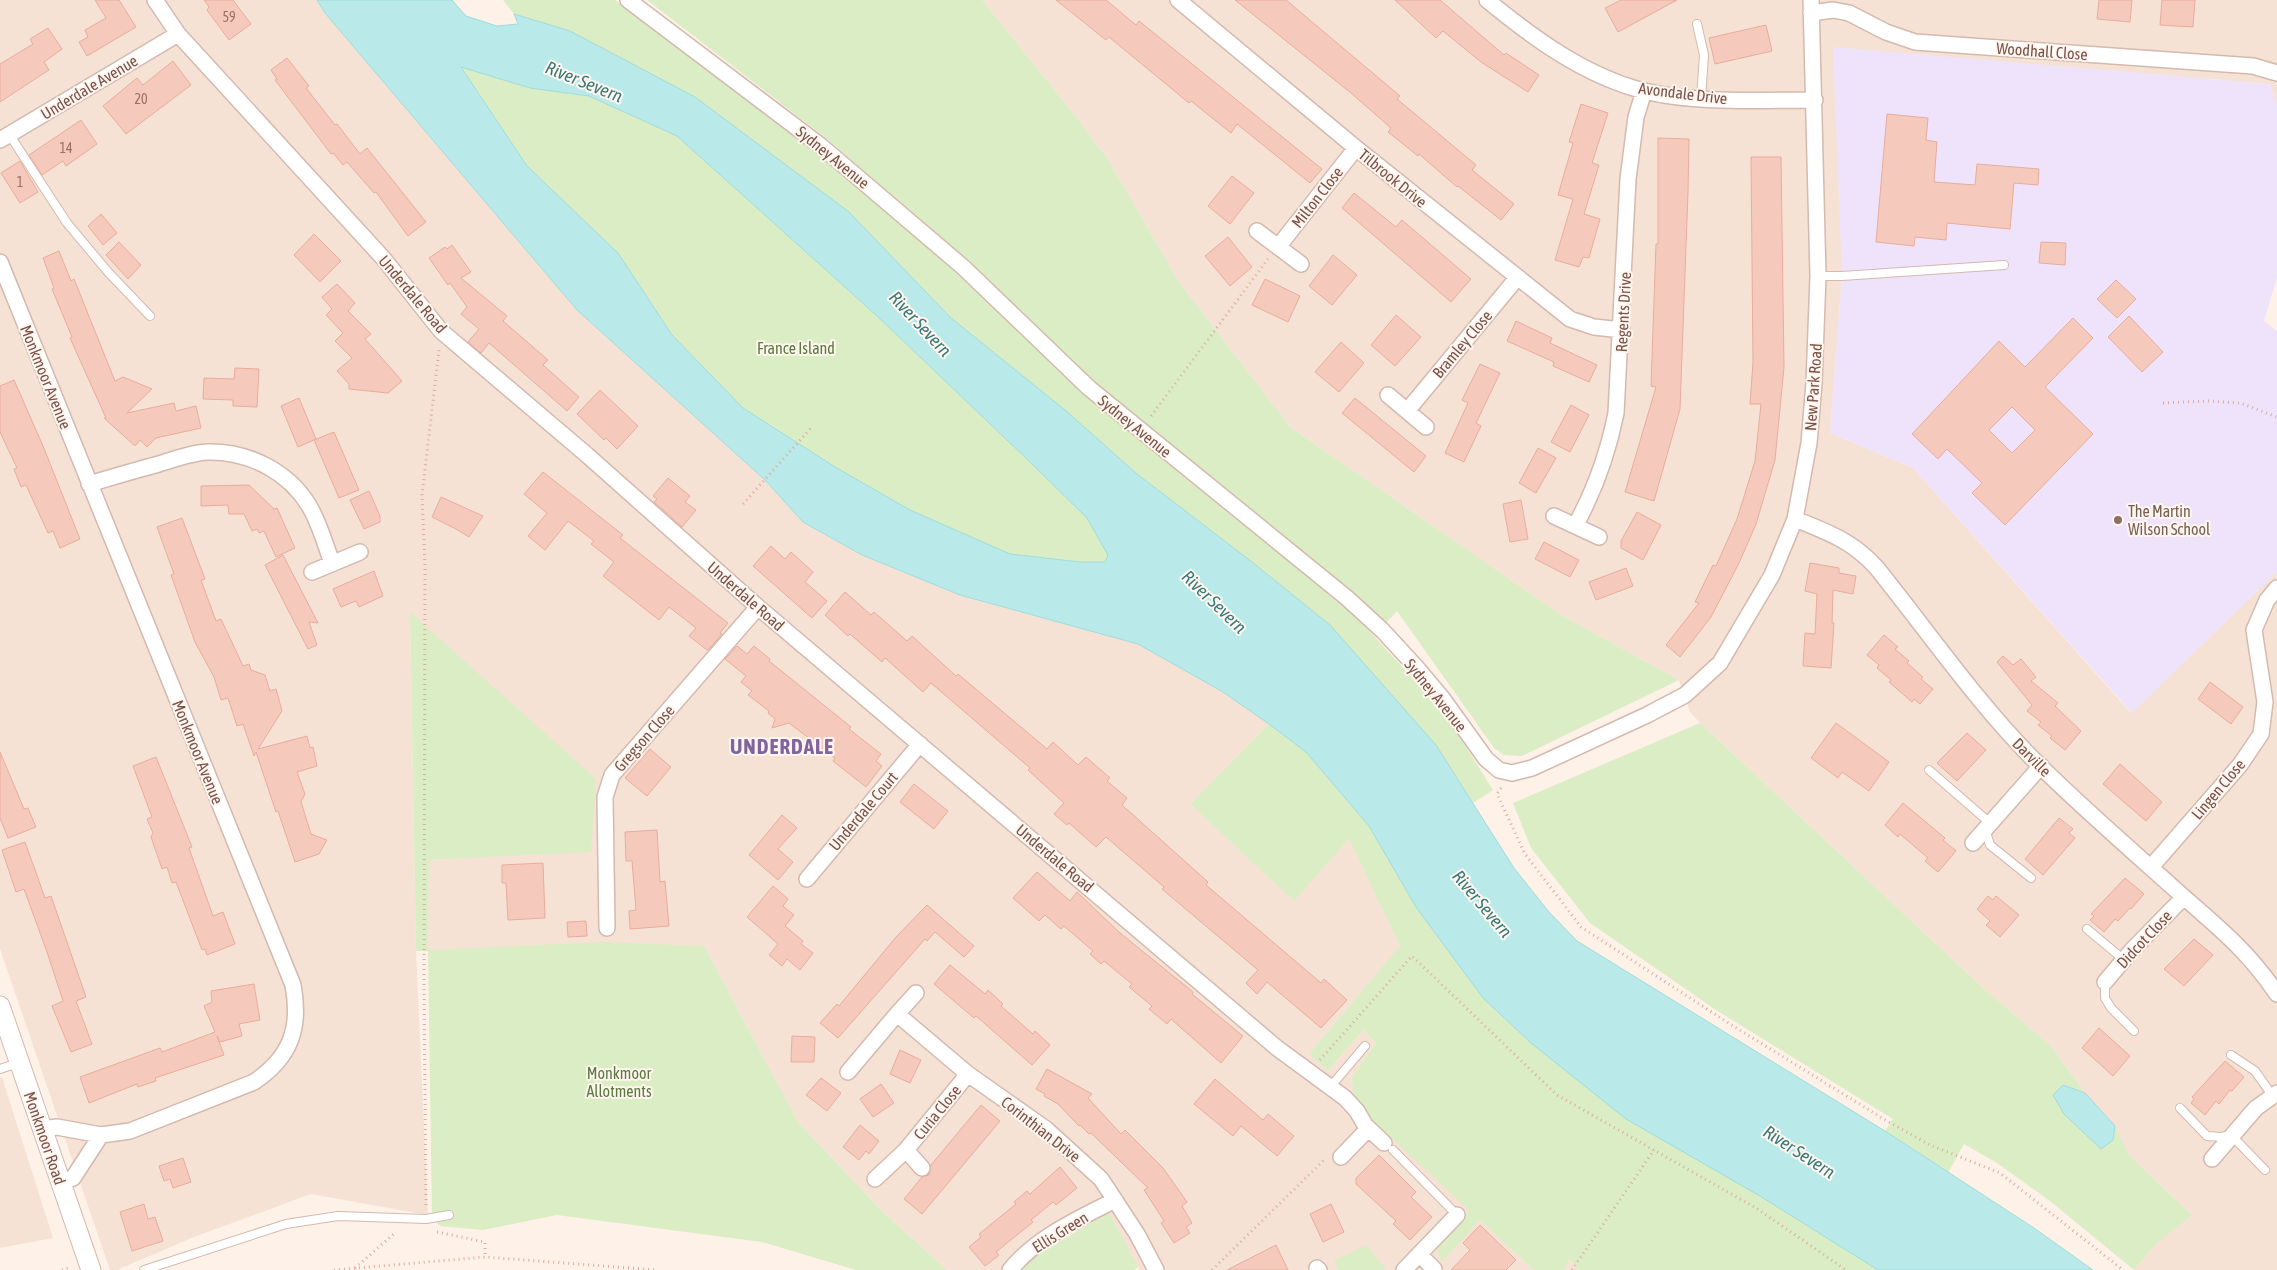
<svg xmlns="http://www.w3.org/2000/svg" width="2277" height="1270" font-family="'Asap Condensed',sans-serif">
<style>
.residential{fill:#f6e2d5}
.education{fill:#eee3fb}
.green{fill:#dbedc4}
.water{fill:#b9eae9;stroke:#9fdcdc;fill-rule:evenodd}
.building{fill:#f5cabc;stroke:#e9ac9b;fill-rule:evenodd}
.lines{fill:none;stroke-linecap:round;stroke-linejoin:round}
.service-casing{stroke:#d4b9ae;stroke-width:10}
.minor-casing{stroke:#d4b9ae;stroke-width:18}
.tertiary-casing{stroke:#d4b9ae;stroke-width:21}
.path{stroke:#dbac9f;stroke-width:3;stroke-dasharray:1 4;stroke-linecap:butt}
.service{stroke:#fff;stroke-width:8}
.minor{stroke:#fff;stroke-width:15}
.tertiary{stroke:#fff;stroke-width:19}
.education-dot{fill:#8d6e63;stroke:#fff6ef;stroke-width:2}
.labels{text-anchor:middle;stroke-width:4;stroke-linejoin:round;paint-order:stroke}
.number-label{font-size:14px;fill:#997066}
.street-label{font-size:16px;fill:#7a5249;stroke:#fff6ef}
.park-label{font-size:16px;fill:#597a3d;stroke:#fff6ef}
.education-label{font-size:16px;fill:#785e54;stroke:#fff6ef;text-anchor:start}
.water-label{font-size:18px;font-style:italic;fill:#387979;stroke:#fff6ef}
.district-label{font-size:21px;font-weight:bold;letter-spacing:1px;fill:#81649d;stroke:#fff6ef}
</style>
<rect width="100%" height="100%" fill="#fef1e7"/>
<path class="residential" d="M0,0H317L325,13L577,310L765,480L803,522L862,555L960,595L1138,644L1223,692L1269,724L1190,804L1294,900L1349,839L1401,946L1309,1054L1328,1071L1363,1030L1376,1043L1352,1077L1580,1270H1139L1109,1212L1032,1258L1021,1270H947L882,1211L798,1122L704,946L604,943L428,951L429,860L591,851L410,613L416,951L428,1215L311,1194L194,1237L117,1270H110L0,949Z
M982,0H2277V106L2270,84L1944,57L1842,276L1830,433L1913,468L2131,713L2277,572V1270H2134L2157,1243L2191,1214L2129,1155L2114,1126L2085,1093L2050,1045L1984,989L1700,723L1690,712L1679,680L1563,616L1290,427L1179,282L1109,161L1074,114Z
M2,1077L53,1238L0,1248V1078Z"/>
<path class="education" d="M1833,47L2270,84L2277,106V278L2264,321L2277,331V572L2132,713L1913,468L1830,433L1842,276Z"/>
<path class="green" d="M503,0H615L816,153L957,272L1075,385L1119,424L1354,615L1411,676L1456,731L1493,790L1473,803L1436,745L1330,625L1252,562L1137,474L1065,410L951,318L849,212L570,31L514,14Z
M647,0H982L1074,114L1109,161L1179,282L1290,427L1563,616L1679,680L1522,756L1504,755L1494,748L1397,611L1385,624L1352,593L1270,525L1091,386L969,266L831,142Z
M461,66L530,88L589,96L677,136L876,315L1030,462L1087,518L1108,555L1105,562H1080L1010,554L910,510L835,467L743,408L672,335L618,253L527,166Z
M410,612L596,779L591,852L429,860L428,950L604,942L704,946L798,1122L882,1211L947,1270H856L762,1242L557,1215L483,1230L440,1226L432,1218L428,951H416Z
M1700,723L1984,989L2050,1045L2085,1093L2063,1085L2113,1140L2115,1126L2129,1155L2192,1215L2157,1243L2134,1270L2050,1201L1997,1163L1964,1144L1948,1173L1885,1131L1893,1119L1716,1010L1590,923L1531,848L1513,803Z
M1269,724L1306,752L1369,826L1416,907L1483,998L1760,1196L1878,1270H1580L1569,1260L1564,1270H1534L1480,1220L1442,1262L1437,1254L1439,1242L1469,1210L1373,1121L1354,1100L1352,1077L1376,1043L1363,1030L1328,1071L1309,1054L1400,946L1349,839L1294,901L1190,804Z
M1109,1212L1138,1267L1134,1270H1022L1032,1258Z
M1366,1245L1386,1269L1385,1270H1338L1334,1261Z"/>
<path class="water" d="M317,0H452L466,16L497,26L518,24L514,14L570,31L695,97L849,212L951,318L1065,410L1137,474L1252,562L1330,625L1436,745L1514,868L1549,912L1577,941L1885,1131L2034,1228L2093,1270H1878L1760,1196L1626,1119L1531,1043L1483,998L1416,907L1369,826L1306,752L1269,724L1223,692L1138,644L960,595L862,555L803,522L765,480L577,310L325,13ZM461,67L530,88L589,96L677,136L876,315L1030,462L1087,518L1108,555L1105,562H1080L1010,554L910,510L835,467L743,408L672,335L618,253L527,166Z
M2063,1085L2085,1093L2115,1126L2113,1140L2101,1149L2064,1114L2053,1095Z"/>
<path class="building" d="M95,0H119L136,27L87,56L79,42L88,37L85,30L106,18Z
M204,0H233L251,24L229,40L207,10L209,7Z
M1056,0H1106L1136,25L1139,21L1322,169L1310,183L1237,124L1231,133L1191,101L1189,103L1109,37L1106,40Z
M1235,0H1286L1400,96L1397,99L1476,165L1472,170L1514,204L1501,220L1458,186L1457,187L1419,154L1418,156L1388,132L1391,128L1351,93Z
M1395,0H1440L1504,55L1506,53L1539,75L1528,92L1481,62L1443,31L1436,38Z
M1621,0H1677L1618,32L1605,8Z
M2099,0H2132L2130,22L2097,19Z
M2162,0H2195L2193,27L2160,25Z
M1766,25L1772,51L1715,64L1709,38Z
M48,28L62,49L44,62L49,70L0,102V64L33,44L30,39Z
M287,58L309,86L306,88L335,125L337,124L360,154L367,148L426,222L408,236L376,192L374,193L347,162L343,165L333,153L331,154L275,80L277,79L271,70Z
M173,61L191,85L126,134L103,106L137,78L143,85Z
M1581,104L1608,113L1592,163L1599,165L1584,214L1600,219L1589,258L1583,257L1579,267L1555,260L1573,199L1558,195L1573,143L1569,142Z
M1887,114L1928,118L1926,140L1937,142L1934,182L1975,185L1977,164L2039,169L2038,185L2014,183L2010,229L1947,223L1946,240L1915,237L1914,246L1876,242Z
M81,120L97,144L66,166L63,161L42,175L29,155Z
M1658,138L1689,139L1688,192L1680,409L1654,501L1625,492L1656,387L1651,386L1656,244H1658Z
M1751,157H1781L1784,367L1775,460L1756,524L1739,563L1711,617L1680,657L1666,645L1699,603L1695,602L1713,565L1716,566L1737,519L1755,461L1761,404H1750L1753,362Z
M20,161L38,192L20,203L1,173Z
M1232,176L1254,193L1230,224L1208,206Z
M1354,193L1396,227L1402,220L1471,279L1451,302L1342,208Z
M101,214L117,233L103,245L88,226Z
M314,234L341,261L320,282L294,255Z
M1228,237L1252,267L1230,286L1205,256Z
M119,242L141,265L128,279L106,255Z
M2041,242L2066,243L2065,265L2039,263Z
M452,245L471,272L461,278L507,316L503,321L548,360L543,365L579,397L567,411L489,343L481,353L468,342L479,329L461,314L467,307L450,283L448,285L429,258L445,247L447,249Z
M59,251L71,281L74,279L115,381L123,377L152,389L127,413L174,403L176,411L196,406L201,428L156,438L147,447L140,440L135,446L104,418H106L70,338L72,337L52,289L54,288L43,258Z
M1333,255L1357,275L1332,305L1309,286Z
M1265,279L1300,296L1288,322L1252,305Z
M2116,280L2136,299L2117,318L2097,299Z
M337,284L355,303L348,311L371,334L365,339L402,381L388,393L349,389V384L337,371L352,358L335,341L343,333L326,315L332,309L322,297Z
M1396,315L1421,337L1395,366L1371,345Z
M2129,316L2163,352L2142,372L2108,337Z
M2073,318L2093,338L2045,387L2093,434L2005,525L1972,493L1982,483L1947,449L1938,459L1912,434L1999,341L2025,367ZM2012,407L2035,430L2012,453L1989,430Z
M1516,321L1552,338L1550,343L1597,365L1589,382L1553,366L1554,362L1507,341Z
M1341,342L1364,363L1339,392L1315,372Z
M1480,364L1500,373L1476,423L1481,426L1464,462L1445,453L1468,403L1462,400Z
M235,368L259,369L257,407L233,406V400L203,399L204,378L234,379Z
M14,380L43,446L80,539L60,548L53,531L48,533L26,485L21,487L14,469L17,468L0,432V386Z
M600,390L638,426L617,449L606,438L604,440L577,414Z
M299,398L316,439L298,447L281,406Z
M1355,398L1426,456L1414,472L1342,413Z
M1571,405L1589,415L1570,452L1551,442Z
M334,432L359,490L339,498L314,440Z
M1538,448L1556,458L1536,493L1519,483Z
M543,472L623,535L620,538L728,623L720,633L722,634L710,648L707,650L689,636L696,628L669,607L659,620L603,576L614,562L591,544L594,541L568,521L545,550L528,536L547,513L524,494Z
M668,478L690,496L685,502L696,510L682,527L654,502L657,499L653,496Z
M249,485L274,509L277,508L295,548L276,557L264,531L259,533L257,529L252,531L244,514H229L228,505L201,506V486Z
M369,491L380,516V522L364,529L350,500Z
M441,497L483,516L469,537L456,529L432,517Z
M1521,500L1528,539L1510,542L1503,504Z
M1637,512L1661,525L1643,560L1621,548V541Z
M182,518L205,579L201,580L216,621L221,619L243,666L249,664L251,670L265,675L270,691L276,689L282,711L258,749L307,736L310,748L313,747L317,766L297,772L305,794L301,802L311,834L327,840L319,854L295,862L278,811L276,812L256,752L254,756L243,724L237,726L228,698L221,700L214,677L195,642L171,575L174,574L157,527Z
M1544,542L1579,560L1570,577L1535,559Z
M771,546L785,559L791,552L813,572L805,582L827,601L812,618L753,566Z
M283,555L318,623L309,622L317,645L308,649L265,565Z
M1810,563L1839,568V573L1856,576L1853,594L1833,590L1832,623H1834L1831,668L1803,666L1805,633L1815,634L1817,594L1805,591Z
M1626,568L1633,586L1596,600L1589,582Z
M374,571L383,596L359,607L356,601L341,607L333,589Z
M845,592L871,615L874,612L907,641L912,636L956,676L958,674L1047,749L1053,742L1078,765L1086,757L1110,778L1107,781L1127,798L1122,805L1208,882L1206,885L1321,983L1324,979L1347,1000L1321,1028L1267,982L1257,994L1246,983L1258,970L1162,889L1164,887L1106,837L1096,847L1069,823L1067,825L1054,814L1064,803L1028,770L1030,768L931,683L923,692L885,658L882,662L850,634L848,636L825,615Z
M1884,635L1898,647L1895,649L1909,661L1907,663L1923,677L1921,679L1933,689L1920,704L1914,699L1912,702L1889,682L1891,680L1877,668L1879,665L1867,655Z
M737,646L747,654L754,646L770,659L769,661L851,727L849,729L881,754L876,761L882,766L866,787L833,761L835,758L789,723L772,728L775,719L768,713L769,711L748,695L752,691L741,682L746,676L725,659Z
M2003,656L2013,665L2021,659L2036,677L2031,681L2058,703L2055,706L2081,731L2065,750L2050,738L2052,736L2038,725L2041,722L2027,711L2032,705L1997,662Z
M2210,682L2243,707L2231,724L2198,699Z
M1836,723L1889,762L1869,791L1842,772L1838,778L1811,758Z
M1967,733L1986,750L1957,781L1937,763Z
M650,749L671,767L647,796L625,778Z
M0,752L24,809L28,808L36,827L8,838L0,818Z
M156,757L192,847L189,848L213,916L223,912L235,944L207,955L205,949L202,950L176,882L172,883L167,867L162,869L151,837L153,833L147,819L152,817L133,766Z
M2120,764L2162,802L2146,821L2103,784Z
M914,784L948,811L934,829L900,802Z
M1903,803L1945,838L1943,840L1956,851L1938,872L1925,861L1928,858L1900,834L1898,837L1885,825Z
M782,815L797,828L778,849L793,862L778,880L749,855Z
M2059,818L2073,829L2069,833L2075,838L2043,875L2025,859Z
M657,830L660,882L665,881L669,926L630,929L629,911L636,910L632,861H626L625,832Z
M25,842L45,898L51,896L86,997L76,1001L92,1044L71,1052L52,1006L63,1001L47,952L24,889L16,892L2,850Z
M543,863L545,918L508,920L506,883H502V865Z
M1037,872L1070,901L1077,892L1120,933L1193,992L1192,994L1243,1036L1221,1063L1171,1019L1167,1024L1149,1009L1152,1006L1129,987L1132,984L1104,961L1101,964L1090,954L1093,951L1064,926L1061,929L1045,915L1039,921L1013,898Z
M2125,878L2144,894L2131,909L2130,908L2118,921L2115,919L2104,932L2090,920L2094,916L2091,914Z
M773,886L788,899L783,906L794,915L785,926L803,941L801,944L813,953L800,970L787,959L782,966L769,955L778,944L747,917Z
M1988,896L1993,900L1996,896L2019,915L2000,937L1986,925L1990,921L1977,909Z
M927,905L974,946L964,957L935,932L927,941L925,939L838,1038L820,1023L837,1004L839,1006L896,937Z
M586,921L587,936L568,937L567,922Z
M2194,939L2213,955L2184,986L2164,969Z
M950,965L985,994L988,990L1003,1004L1001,1006L1033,1034L1035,1031L1050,1045L1032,1065L976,1016L974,1018L934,984Z
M254,984L260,1020L239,1024L242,1036L220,1042L217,1036L224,1055L155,1078L156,1081L138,1087L137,1084L89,1103L80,1077L160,1048L162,1052L215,1032L204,1006L212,1002L211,991Z
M2099,1028L2130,1056L2113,1076L2082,1048Z
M792,1036L815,1037L814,1062H791Z
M900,1050L921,1060L910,1083L890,1074Z
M2225,1061L2244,1077L2232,1091L2230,1090L2219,1104L2216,1101L2205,1115L2191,1103L2194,1099L2192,1097Z
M1047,1069L1092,1094L1088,1098L1121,1134L1125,1130L1163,1168L1187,1202L1182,1206L1192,1223L1186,1227L1190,1233L1174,1243L1161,1223L1164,1221L1144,1190L1148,1188L1091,1133L1089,1134L1080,1125L1079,1126L1058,1104L1044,1096L1045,1094L1036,1089Z
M821,1078L841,1093L827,1111L806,1095Z
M1215,1079L1263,1120L1268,1114L1294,1136L1277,1156L1241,1126L1233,1136L1194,1104Z
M881,1084L894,1103L873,1117L860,1099Z
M981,1105L1000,1121L922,1214L904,1199L922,1177L929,1175L931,1165Z
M860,1125L879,1141L869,1154L866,1151L859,1160L843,1147Z
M1379,1155L1416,1192L1411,1197L1432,1217L1410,1240L1393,1224L1396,1221L1356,1184V1178Z
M183,1158L191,1182L173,1188L170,1179L164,1181L159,1166Z
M1060,1167L1077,1188L1056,1205L1053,1202L1031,1220L1033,1222L996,1252L999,1255L985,1266L969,1247L981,1237L979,1234L1016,1204L1014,1202L1027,1191L1030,1194Z
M144,1204L148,1219L155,1217L163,1241L132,1251L120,1212Z
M1331,1204L1344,1232L1323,1242L1310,1214Z
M1480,1225L1516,1260L1506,1270H1451L1470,1250L1463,1243Z
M1276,1245L1288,1270H1227Z"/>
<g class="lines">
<g class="service-casing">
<path id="service" d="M1697,24L1704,55L1701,98
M9,134L67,223L108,272L150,316
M1818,276H1842L2004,265
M1929,770L1990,823
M1985,829L1990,845L2031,878
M2087,929L2123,959
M2105,982V998L2111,1008L2134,1031
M2231,1055L2255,1071L2272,1095
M0,1069L18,1063
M1331,1086L1365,1046
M2180,1108L2207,1136L2221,1137L2231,1135L2265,1170
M1393,1150L1457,1215
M144,1270L286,1224L338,1216L426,1219L449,1215"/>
</g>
<g class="minor-casing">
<path id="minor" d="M155,0L178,34L383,258L441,331L587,455L758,607L1277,1048L1345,1098L1357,1111L1365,1125L1384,1143
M628,0L821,146L963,267L1089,388L1347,598L1383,631L1417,668L1443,699L1486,759L1499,770L1512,773L1532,768L1647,715L1685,695L1720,663L1772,575L1795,519L1809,443L1814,383L1818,276L1811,0
M1178,0L1356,148L1570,319L1594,327L1622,330
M1487,0C1533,38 1585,76 1644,91C1697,104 1760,100 1815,100
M1811,13L1833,10L1849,13L1886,32L1915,42L2253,66L2277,73
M0,140L178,34
M1257,231L1301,264
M1278,247L1356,148
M0,262L293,985C301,1028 291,1057 254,1082L130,1131L101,1135L57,1127L41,1129
M1388,395L1426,427
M1407,411L1517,278
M89,484C113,477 136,470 159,464C174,459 191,453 207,452C250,451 293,473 313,513C321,529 326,546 332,563
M1554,516L1599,537
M1795,519C1828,532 1852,541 1876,567C1930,634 1979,706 2040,766C2084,809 2131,850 2177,891C2216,926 2247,949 2277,994
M1575,526C1595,490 1608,453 1616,413L1628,179L1636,117L1644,91
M312,572L360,552
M1973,843L2041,766
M2151,867L2240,765L2261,734L2265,702L2254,630L2267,600L2277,588
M807,879L920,744
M607,928L605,797L612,775L758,607
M2105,982L2132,950L2184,897
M897,1014L916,993
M848,1072L897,1014L968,1074L1046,1129L1101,1179L1137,1234L1156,1270
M906,1150L922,1168
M1341,1157L1368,1129
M2212,1159L2256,1108L2277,1093
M875,1179L906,1150L968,1074
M60,1183L73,1178L101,1135
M1419,1254L1434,1269
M1317,1268L1319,1270
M1010,1270C1037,1237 1078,1219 1115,1200
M1404,1270L1457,1215"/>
</g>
<g class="tertiary-casing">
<path id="tertiary" d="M0,1006L91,1270"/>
</g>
<path class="path" d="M2163,403L2207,401L2240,403L2277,417
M1151,416L1268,259
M743,504L811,428
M1501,788L1497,794L1525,854L1581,927L1730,1024L1887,1121L1930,1145L2000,1173L2123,1270
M1320,1060L1412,956L1557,1095L1756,1208L1846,1270
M426,1205L424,988L425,566L422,495L439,350
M437,1232L485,1242V1257
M355,1268L396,1232
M62,1270L71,1267
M334,1270L485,1257L657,1270
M1212,1270L1324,1160
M1572,1270L1654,1150"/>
<use href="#service" class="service"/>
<use href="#minor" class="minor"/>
<use href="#tertiary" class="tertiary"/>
</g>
<circle class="education-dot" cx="2118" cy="520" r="5"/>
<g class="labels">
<g class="number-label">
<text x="229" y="22">59</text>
<text x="141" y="104">20</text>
<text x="66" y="153">14</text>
<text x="20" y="187">1</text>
</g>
<g class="street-label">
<text transform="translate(2042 51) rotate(4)" y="6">Woodhall Close</text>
<text transform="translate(89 87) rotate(-31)" y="6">Underdale Avenue</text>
<text transform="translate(1683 93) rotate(7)" y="6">Avondale Drive</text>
<text transform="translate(833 157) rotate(39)" y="6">Sydney Avenue</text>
<text transform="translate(1393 178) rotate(39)" y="6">Tilbrook Drive</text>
<text transform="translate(1317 197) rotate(-52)" y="6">Milton Close</text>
<text transform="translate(413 294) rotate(50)" y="6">Underdale Road</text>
<text transform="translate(1623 312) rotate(-87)" y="6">Regents Drive</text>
<text transform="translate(1462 344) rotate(-50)" y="6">Bramley Close</text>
<text transform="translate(46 377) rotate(68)" y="6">Monkmoor Avenue</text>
<text transform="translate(1813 387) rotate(-86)" y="6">New Park Road</text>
<text transform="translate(1135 426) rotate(39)" y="6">Sydney Avenue</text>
<text transform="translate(746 596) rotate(41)" y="6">Underdale Road</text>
<text transform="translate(1436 695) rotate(51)" y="6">Sydney Avenue</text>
<text transform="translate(644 738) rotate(-49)" y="6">Gregson Close</text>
<text transform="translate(198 752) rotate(68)" y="6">Monkmoor Avenue</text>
<text transform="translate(2032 757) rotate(45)" y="6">Darville</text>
<text transform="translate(2218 789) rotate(-50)" y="6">Lingen Close</text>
<text transform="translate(863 811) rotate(-50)" y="6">Underdale Court</text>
<text transform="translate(1055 858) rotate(40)" y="6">Underdale Road</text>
<text transform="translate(2144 939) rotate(-47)" y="6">Didcot Close</text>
<text transform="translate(937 1112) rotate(-51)" y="6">Curia Close</text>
<text transform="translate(1041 1129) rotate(38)" y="6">Corinthian Drive</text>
<text transform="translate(45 1138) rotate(71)" y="6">Monkmoor Road</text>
<text transform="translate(1060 1232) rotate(-32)" y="6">Ellis Green</text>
</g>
<g class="park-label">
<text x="796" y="354">France Island</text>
<text x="619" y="1079">Monkmoor<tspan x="619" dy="18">Allotments</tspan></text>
</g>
<g class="education-label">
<text x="2128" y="517">The Martin<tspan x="2128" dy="18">Wilson School</tspan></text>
</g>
<g class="water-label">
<text transform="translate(584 82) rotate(22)" y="6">River Severn</text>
<text transform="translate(920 324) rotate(47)" y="6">River Severn</text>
<text transform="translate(1214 602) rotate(44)" y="6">River Severn</text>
<text transform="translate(1482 904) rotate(50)" y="6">River Severn</text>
<text transform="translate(1799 1152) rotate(33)" y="6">River Severn</text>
</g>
<g class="district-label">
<text x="782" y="754">UNDERDALE</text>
</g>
</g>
</svg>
